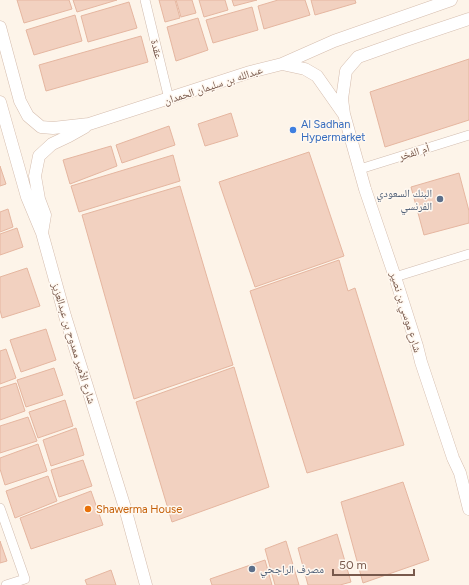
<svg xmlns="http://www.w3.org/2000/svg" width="469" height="585" font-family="Figtree,'Noto Naskh Arabic',sans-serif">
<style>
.building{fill:#f2d1c0;stroke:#e5b6a0}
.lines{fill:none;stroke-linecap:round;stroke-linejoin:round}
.street-casing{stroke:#d2bdb0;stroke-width:10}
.secondary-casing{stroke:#d5bdae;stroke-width:13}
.street{stroke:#fff;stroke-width:9}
.secondary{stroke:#fff;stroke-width:12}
.shop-dot{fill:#3f7fe0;stroke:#fff8f0;stroke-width:1.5}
.service-dot{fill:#5c6f8a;stroke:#fff8f0;stroke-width:1.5}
.food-dot{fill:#e8710a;stroke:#fff8f0;stroke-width:1.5}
.labels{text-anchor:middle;stroke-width:3;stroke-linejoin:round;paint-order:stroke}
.street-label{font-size:11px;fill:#78594c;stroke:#fff8f0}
.shop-label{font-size:11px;fill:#366cbe;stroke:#fff8f0;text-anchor:start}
.service-label{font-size:11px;fill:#4e5e75;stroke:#fff8f0;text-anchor:end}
.food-label{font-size:11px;fill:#c56008;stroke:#fff8f0;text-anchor:start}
</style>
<rect width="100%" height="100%" fill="#fdf4e9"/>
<path class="building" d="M17,0H69L72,9L24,23Z
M73,0H117L77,12Z
M159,0H175L180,18L165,22Z
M176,0H192L196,13L181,17Z
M199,0H225L228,10L204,17Z
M232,0H257L234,6Z
M278,0H305L310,15L264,29L258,6Z
M311,0H355L356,3L315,15Z
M129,2L137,28L88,42L81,16Z
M252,7L258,30L213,43L206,20Z
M75,15L82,41L34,55L26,30Z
M198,18L208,50L176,61L167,27Z
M141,36L148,62L46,91L39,65Z
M469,59V120L385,147L370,92Z
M231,113L238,136L205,146L198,124Z
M169,126L175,145L122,163L116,145Z
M111,146L117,166L70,184L63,160Z
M309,152L344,256L255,287L219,182Z
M173,155L180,181L79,212L71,186Z
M0,166L6,184L0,186Z
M459,173L469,211V223L424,235L411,187Z
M180,186L233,365L134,399L82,215Z
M8,209L13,227L0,232V212Z
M17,228L23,247L0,255V234Z
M339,260L348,291L355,288L404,445L307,473L250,291Z
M27,268L40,306L2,318L0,310V277Z
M46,329L56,360L21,372L10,340Z
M6,349L16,378L0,384V351Z
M234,367L269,487L172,522L136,402Z
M54,368L63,395L26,407L17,380Z
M16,383L25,411L0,420V388Z
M65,400L73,426L38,438L29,412Z
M28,417L37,441L0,453V426Z
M76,428L84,455L51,466L43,440Z
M38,444L47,471L5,485L0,469V458Z
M83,460L92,486L59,497L51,470Z
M48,476L57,501L15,518L6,491Z
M403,482L429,560L363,583L341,502Z
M91,491L103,525L31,549L20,518Z
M337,534L351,582L340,585H308L298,548Z
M0,541L7,561L0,563Z
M286,541L299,585H275L265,549Z
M265,560L272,585H212L210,579Z
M111,570L116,585H87L85,580Z"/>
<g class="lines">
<g class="street-casing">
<path id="street" d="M145,0L169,99
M360,169L469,135
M395,277L469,254
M0,508L25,579L6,585"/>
</g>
<g class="secondary-casing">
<path id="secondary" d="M469,19L406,40L358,57L346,71L342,99L344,114L365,189L395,277L417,346L421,362L453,458L460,473L469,509
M0,27L20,101L28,116L41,127L53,128L89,124L250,72L282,64L334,41L451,0
M282,64L305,69L317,76L343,113
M0,102L27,197L42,233L65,316L125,508L146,585
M42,233L45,215L39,199L35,176L39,156L52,144L69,136L85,127"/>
</g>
<use href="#street" class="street"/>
<use href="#secondary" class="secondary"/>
</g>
<circle class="shop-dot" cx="293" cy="130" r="4"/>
<g class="service-dot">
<circle cx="440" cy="199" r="4"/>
<circle cx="252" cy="569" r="4"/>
</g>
<circle class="food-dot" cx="88" cy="509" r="4"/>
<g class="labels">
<g class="street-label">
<text transform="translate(157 49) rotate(76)" y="4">عقدة</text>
<text transform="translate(213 85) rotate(-18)" y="4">عبدالله بن سليمان الحمدان</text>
<text transform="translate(414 152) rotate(-17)" y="4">أم الفخر</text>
<text transform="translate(406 312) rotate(73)" y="4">شارع موسي بن نصير</text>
<text transform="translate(74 343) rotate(73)" y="4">شارع الأمير ممدوح بن عبدالعزيز</text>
</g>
<g class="shop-label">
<text x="301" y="128">Al Sadhan<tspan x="301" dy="13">Hypermarket</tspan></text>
</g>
<g class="service-label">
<text x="432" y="197">البنك السعودي<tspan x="432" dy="13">الفرنسي</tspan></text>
<text x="260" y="573" text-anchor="start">مصرف الراجحي</text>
</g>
<g class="food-label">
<text x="96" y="513">Shawerma House</text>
</g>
</g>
<path d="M333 569v6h81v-6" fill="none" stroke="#78594c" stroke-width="2"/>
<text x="339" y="569" font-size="12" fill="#78594c" stroke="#fff8f0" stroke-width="3" paint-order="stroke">50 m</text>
</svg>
